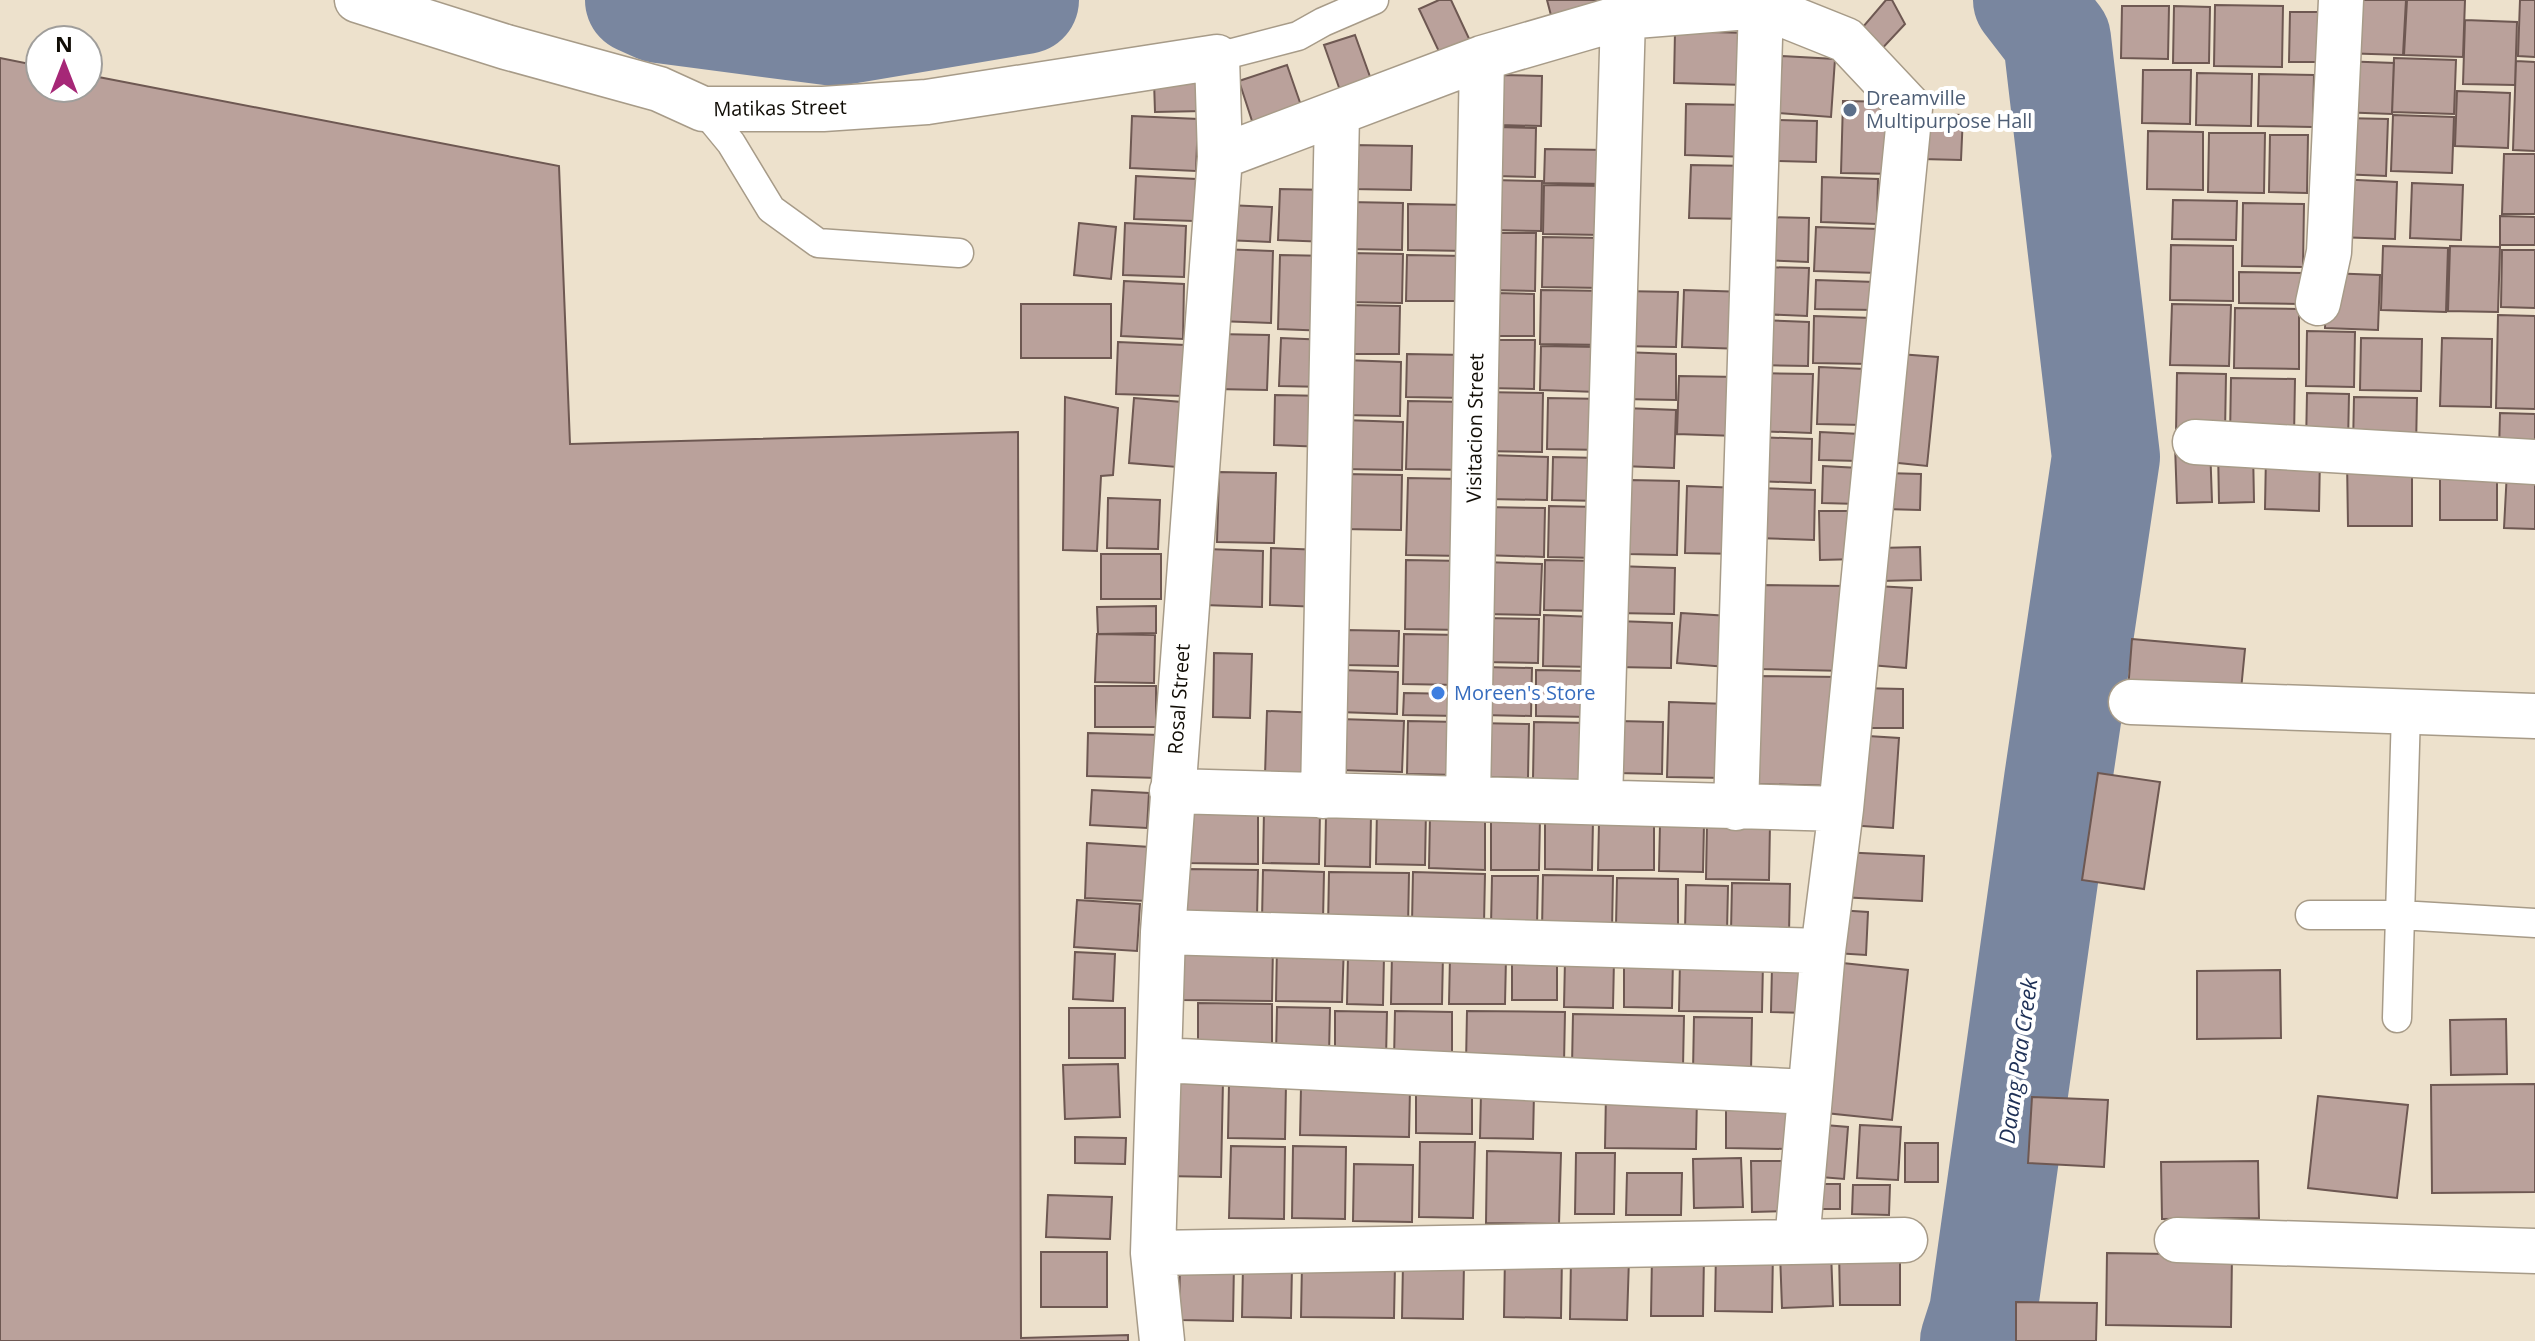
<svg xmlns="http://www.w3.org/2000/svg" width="2535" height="1341" font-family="'Open Sans',sans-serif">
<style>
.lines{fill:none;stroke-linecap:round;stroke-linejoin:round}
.river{stroke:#79869f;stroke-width:108}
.building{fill:#baa19b;stroke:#6e5852;stroke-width:2}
.service-casing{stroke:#a79b88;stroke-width:31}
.minor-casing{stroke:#a79b88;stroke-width:47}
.service{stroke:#fff;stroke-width:28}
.minor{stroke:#fff;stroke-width:44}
.service-dot{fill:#5c6f8a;stroke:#fff;stroke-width:3}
.shop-dot{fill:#3f7fe0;stroke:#fff;stroke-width:3}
.labels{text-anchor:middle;stroke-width:8;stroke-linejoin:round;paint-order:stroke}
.service-label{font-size:20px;fill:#4e5e75;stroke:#fff;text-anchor:start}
.street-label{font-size:20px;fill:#110d06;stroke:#fff}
.shop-label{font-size:20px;fill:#366cbe;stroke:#fff;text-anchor:start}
.water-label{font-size:22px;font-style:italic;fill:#1e3056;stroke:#fff}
</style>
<rect width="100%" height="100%" fill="#ede1cc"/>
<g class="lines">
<path class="river" d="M639,0L659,9L835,32L1025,0
M1974,1341L1983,1313L2058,780L2106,457L2057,39L2027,0"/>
</g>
<path class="building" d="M1439,0H1451L1472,45L1442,58L1419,9Z
M1547,0H1597L1600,10L1553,23Z
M1886,0H1892L1905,24L1878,53L1856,35Z
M2343,0H2406L2403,55L2340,53Z
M2407,0H2465L2463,57L2404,55Z
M2520,0H2535V57L2518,56Z
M2215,5L2283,6L2282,67L2214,66Z
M2122,6H2169L2168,59L2121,58Z
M2174,6L2210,7L2209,63H2173Z
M2290,12H2318V62H2289Z
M2465,20L2517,22L2515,85L2463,84Z
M1675,31L1747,33L1745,85L1674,83Z
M1355,35L1373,85L1342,96L1324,45Z
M1782,56L1835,59L1831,117L1778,113Z
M0,58L40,66V88H88V75L559,166L570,444L1018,432L1021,1338L1128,1335V1341H0Z
M2394,58L2456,60L2454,114L2392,112Z
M2340,61L2394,63L2392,114L2338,112Z
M2516,61L2535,62V151L2513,150Z
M1287,65L1304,114L1255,130L1239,81Z
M2143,70H2191L2190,124L2142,123Z
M2197,73L2252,74L2251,126L2196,125Z
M2259,74L2314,75L2313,127L2258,126Z
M1500,75L1542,76L1541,126L1499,125Z
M1203,80L1204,111L1155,112L1154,81Z
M2457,91L2510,93L2508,148L2455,146Z
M1843,101L1898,102L1896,174L1841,173Z
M1686,104L1751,105L1750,157L1685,155Z
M1924,114L1963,115L1961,160L1922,159Z
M2393,115L2454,117L2452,173L2391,171Z
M1132,116L1198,119L1196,171L1130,168Z
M2342,118L2388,119L2386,176L2340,174Z
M1774,120L1817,121L1816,162L1773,161Z
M1497,127L1536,128L1535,177L1496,176Z
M2148,131L2203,132V190L2147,189Z
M2209,133H2265L2264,193L2208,192Z
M2270,135H2308L2307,193L2269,192Z
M1353,145L1412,146L1411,190L1352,189Z
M1545,149L1606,150V184L1544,183Z
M2504,154H2535V214H2502Z
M1691,165L1751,166L1749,219L1689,218Z
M1136,176L1196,179L1194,221L1134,219Z
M1822,177L1878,179L1877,224L1821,222Z
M2337,179L2397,182L2395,239L2335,237Z
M1492,180L1542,181L1541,231L1491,230Z
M2412,183L2463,185L2461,240L2410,238Z
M1544,185L1604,186L1603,235L1543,234Z
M1280,189L1330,190L1328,242L1278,240Z
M2173,200L2237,201L2236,240L2172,239Z
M1348,202L1403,203L1402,250L1348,249Z
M2243,203L2304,204L2303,267L2242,266Z
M1408,204L1468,205L1467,251L1408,250Z
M1227,205L1272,207L1270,242L1225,240Z
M2500,216L2535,217V245H2500Z
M1762,217L1809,218L1808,262L1761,260Z
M1079,223L1116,227L1111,279L1074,275Z
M1125,223L1186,226L1184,277L1123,275Z
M1816,227L1879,229L1878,273L1814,271Z
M1487,233H1536L1535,291L1486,290Z
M1543,237L1603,238L1602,288L1542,287Z
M2171,245L2233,246V301L2170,300Z
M2383,246L2448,248L2446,312L2381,310Z
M2450,246L2500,247L2498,312L2448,311Z
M1220,249L1273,251L1271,323L1218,321Z
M2502,250H2535V308L2501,307Z
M1349,253L1403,254L1402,303L1348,302Z
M1280,255L1330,256L1328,331L1278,329Z
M1407,255L1465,256L1464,301H1406Z
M1760,267L1809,268L1807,316L1759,314Z
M2239,272L2302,273L2301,304L2239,303Z
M2327,273L2380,275L2378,330L2325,328Z
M1816,280L1875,282L1874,310L1815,309Z
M1124,281L1184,284L1183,339L1121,336Z
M1541,290L1607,291L1606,345L1540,344Z
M1684,290L1746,292L1744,349L1682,347Z
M1621,291L1678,292L1676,347L1619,346Z
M1496,293L1534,294V336H1495Z
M1021,304H1111V358H1021Z
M2172,304L2231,305L2229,366L2170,365Z
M1348,305L1400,306L1399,354H1348Z
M2235,308L2299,309V369L2234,368Z
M2498,315L2535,316V409L2496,408Z
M1814,316L1872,318L1871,364L1813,363Z
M1759,320L1809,322L1808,366L1758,365Z
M2307,331L2355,332L2354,387L2306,386Z
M1216,334L1269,335L1267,390L1215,389Z
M1281,338L1328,340L1326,387L1279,386Z
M2361,338L2422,339L2421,391L2360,390Z
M2442,338L2492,339L2491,407L2440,406Z
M1486,340H1535L1534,389L1485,388Z
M1118,342L1185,345L1184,396L1116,394Z
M1541,346L1598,347L1597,392L1540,390Z
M1622,352L1676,354V400L1621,399Z
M1407,354L1466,355V398L1406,397Z
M1899,354L1938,357L1927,466L1889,462Z
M1343,360L1401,362L1400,416L1342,415Z
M1819,367L1865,369L1863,425L1817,424Z
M1756,373L1813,374L1811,433L1754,431Z
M2177,373L2226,374L2225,434L2176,433Z
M1679,376L1738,377L1736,436L1677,434Z
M2231,378L2295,379L2294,438L2230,437Z
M1481,392L1543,393L1542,452L1480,451Z
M2307,393L2349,394L2348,445H2306Z
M1275,395L1327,396L1325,447L1274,445Z
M1065,397L1118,408L1113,475L1101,476L1097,551L1063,550Z
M2354,397L2417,398L2416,448L2353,447Z
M1134,398L1182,402L1177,467L1129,463Z
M1548,398L1604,399L1603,450L1547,449Z
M1408,401L1467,402L1465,470L1406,469Z
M1624,408L1676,410L1674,468L1622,466Z
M2500,413L2535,414V453L2499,452Z
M1343,420L1403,422L1402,470L1342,469Z
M1820,432L1860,434L1859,461L1819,460Z
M1755,437L1812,439L1811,483L1754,481Z
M2210,444L2212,502L2177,503L2175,445Z
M2253,448L2254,502L2219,503L2218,449Z
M2266,454L2320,455L2319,511L2265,509Z
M1489,455L1548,457L1547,500L1488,499Z
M1553,457L1600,458V501L1552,500Z
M2347,459H2412V526H2348Z
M2440,465H2497V520H2440Z
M1823,466L1859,468L1858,504L1822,503Z
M2507,471L2535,472V529L2504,528Z
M1219,472L1276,473L1274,543L1217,542Z
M1885,473L1921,474L1920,510L1884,509Z
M1344,474L1402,475L1401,530L1343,529Z
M1408,478L1463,479L1462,556L1406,555Z
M1629,480L1679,481L1677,555L1627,554Z
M1687,486L1741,488L1739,554L1685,553Z
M1757,488L1815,490L1814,540L1755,538Z
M1108,498L1160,500L1158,549L1107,548Z
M1549,506L1598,507L1597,558L1548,557Z
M1484,507L1545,508L1544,557L1483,555Z
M1819,511H1858V559L1820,560Z
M1920,547L1921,580L1880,581L1879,548Z
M1271,548L1322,550L1320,607L1270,605Z
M1206,549L1263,551L1262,607L1204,605Z
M1101,554H1161V599H1101Z
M1406,560L1463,561L1461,630L1405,629Z
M1545,560L1598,561L1597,611L1544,610Z
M1484,562L1542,564L1540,615L1483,614Z
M1616,566L1675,568L1674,614L1614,613Z
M1760,585L1848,586L1846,671L1759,669Z
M1875,586L1912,588L1906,668L1870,665Z
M1156,606V633L1098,634L1097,607Z
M1681,613L1730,616L1727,667L1677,663Z
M1544,615L1595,617L1594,667L1543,666Z
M1484,618L1539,619L1538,663L1483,662Z
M1617,621L1672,623L1671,668L1615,667Z
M1345,630L1399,631L1398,666L1344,665Z
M1097,634L1155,635L1154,683L1095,682Z
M1404,634L1460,635L1459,685L1403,684Z
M2132,639L2245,649L2240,700L2128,690Z
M1214,653L1252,654L1250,718L1213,717Z
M1483,667L1532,668L1531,716L1482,715Z
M1340,670L1398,672L1397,714L1338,712Z
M1536,670L1590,671L1589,717L1536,716Z
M1753,676L1840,677L1838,786L1752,784Z
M1095,686H1156V727H1095Z
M1859,688L1903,689V728H1859Z
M1404,693L1458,694L1457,716L1403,715Z
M1669,702L1728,704L1725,778L1667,777Z
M1267,711L1324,713L1322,776L1265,775Z
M1339,719L1404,721L1402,772L1337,770Z
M1408,721L1458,722L1457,775L1407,774Z
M1618,721L1663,722L1662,774L1617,773Z
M1534,722L1590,723L1588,780L1533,779Z
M1476,723L1529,724L1528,778L1475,777Z
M1088,733L1160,735L1159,778L1087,776Z
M1852,735L1899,738L1893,828L1847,825Z
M2098,773L2160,782L2144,889L2082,880Z
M1092,790L1149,793L1147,828L1090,825Z
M1187,809L1258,811V864L1186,863Z
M1377,809L1426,810L1425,865L1376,864Z
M1264,811L1320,812L1319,864L1263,863Z
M1326,815H1371L1370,867L1325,866Z
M1430,815L1485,816V870L1429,868Z
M1491,817L1540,818L1539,870H1491Z
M1545,820H1593L1592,870L1545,869Z
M1599,822L1654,823V870H1598Z
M1707,823L1770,824L1769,880L1706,879Z
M1660,824H1704L1703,872L1659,871Z
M1087,843L1150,847L1147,901L1085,898Z
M1840,852L1924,856L1922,901L1838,897Z
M1187,869L1258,870L1257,918L1186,917Z
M1263,870L1324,872L1323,921L1262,920Z
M1329,872L1409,873L1408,929L1328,928Z
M1413,872L1485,874L1484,924L1412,923Z
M1543,875L1613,876L1612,932L1542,930Z
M1492,876H1538L1537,927L1491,926Z
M1617,878L1678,879V927L1616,926Z
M1732,883L1790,884L1789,933L1731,932Z
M1686,885L1728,886L1727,932L1685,931Z
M1077,900L1140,904L1137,951L1074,947Z
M1837,910L1868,912L1866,955L1835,953Z
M1277,944L1344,945L1342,1002L1276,1001Z
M1182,945L1273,946L1272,1001L1181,1000Z
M1075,952L1115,954L1113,1001L1073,999Z
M1392,953L1443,954L1442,1004H1391Z
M1348,955L1384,956L1383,1005L1347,1004Z
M1450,956L1506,957L1505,1004H1449Z
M1512,956L1557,957V1000H1512Z
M1565,959H1614L1613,1008L1564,1007Z
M1624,959H1673L1672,1008L1624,1007Z
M1680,960L1763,962L1762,1012L1679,1011Z
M1833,962L1908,970L1892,1120L1816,1112Z
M1772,966H1809L1808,1013L1771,1012Z
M2280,970L2281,1038L2197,1039V971Z
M1198,1003L1272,1004V1052L1198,1051Z
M1277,1007L1330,1008L1329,1056L1276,1055Z
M1069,1008H1125V1058H1069Z
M1335,1011L1387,1012L1386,1059L1335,1058Z
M1395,1011L1452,1012V1061L1394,1060Z
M1467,1011L1565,1012L1564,1064L1466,1063Z
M1573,1014L1684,1016L1683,1068L1572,1066Z
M1694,1017L1752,1018L1751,1073L1693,1072Z
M2506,1019L2507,1074L2451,1075L2450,1020Z
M1118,1064L1120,1117L1065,1119L1063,1065Z
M1165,1079L1223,1080L1221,1177L1163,1176Z
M1229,1083L1286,1084L1285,1139L1228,1138Z
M2535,1084V1192L2432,1193L2431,1085Z
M1301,1087L1410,1089L1409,1137L1300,1135Z
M1416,1087L1472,1088V1134L1416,1133Z
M1481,1092L1534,1093L1533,1139L1480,1138Z
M1606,1092L1697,1094L1696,1149L1605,1148Z
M2318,1096L2408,1105L2397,1198L2308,1188Z
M2032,1097L2108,1100L2104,1167L2028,1163Z
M1726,1103L1788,1104L1786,1149L1726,1148Z
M1813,1124L1848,1127L1844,1179L1809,1176Z
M1860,1125L1901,1127L1898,1180L1857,1178Z
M1075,1137L1126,1138L1125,1164L1075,1163Z
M1420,1142H1475L1473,1218L1419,1217Z
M1905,1143H1938V1182H1905Z
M1231,1146L1285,1147L1284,1219L1229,1218Z
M1293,1146L1346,1147L1345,1219L1292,1218Z
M1487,1151L1561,1153L1559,1224L1486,1223Z
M1576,1153H1615L1614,1214H1575Z
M1741,1158L1743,1207L1694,1208L1693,1159Z
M1751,1161H1792L1793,1211L1752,1212Z
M2258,1161L2259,1218L2162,1219L2161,1162Z
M1354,1164L1413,1165L1412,1222L1353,1221Z
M1627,1173H1682L1681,1215H1626Z
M1808,1184H1840V1209H1808Z
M1853,1185H1890L1889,1215L1852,1214Z
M1048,1195L1112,1197L1110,1239L1046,1237Z
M1716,1249L1773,1250L1772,1312L1715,1311Z
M1839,1249H1900V1305H1840Z
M1831,1251L1833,1306L1782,1308L1780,1253Z
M1041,1252H1107V1307H1041Z
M2107,1253L2232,1255L2231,1327L2106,1325Z
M1505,1254L1562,1255L1561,1318L1504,1317Z
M1652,1255H1704L1703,1316H1651Z
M1571,1258L1629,1259L1627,1320L1570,1319Z
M1180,1261L1234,1262L1233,1321L1179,1320Z
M1403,1262L1464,1263L1463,1319L1402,1318Z
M1302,1263L1395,1264L1394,1318L1301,1317Z
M1243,1265L1292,1266L1291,1318L1242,1317Z
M2016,1302L2097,1303L2096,1341H2016Z"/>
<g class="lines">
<g class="service-casing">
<path id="service" d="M1217,57L1298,36L1323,22L1374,0
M703,109L731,143L771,209L818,243L959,253
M2310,915H2400L2535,923
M2397,1018L2406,712"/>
</g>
<g class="minor-casing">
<path id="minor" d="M357,0L506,47L659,89L703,109H823L927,102L1217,57L1220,157L1163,932L1153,1253L1162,1341
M1220,157L1482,58L1623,17L1761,6L1846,40L1910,108L1841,809L1823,951L1797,1242
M2318,303L2329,252L2341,0
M2195,442L2535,462
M2131,702L2535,716
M1172,791L1841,809
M1323,796L1337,114
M1468,798L1482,58
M1600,801L1623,17
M1736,808L1761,6
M1163,932L1823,951
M1160,1060L1810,1092
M2177,1240L2535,1251
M1153,1253L1905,1240"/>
</g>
<use href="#service" class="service"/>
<use href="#minor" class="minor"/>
</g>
<circle class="service-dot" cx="1850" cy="110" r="8"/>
<circle class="shop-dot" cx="1438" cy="693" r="8"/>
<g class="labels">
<g class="service-label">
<text x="1866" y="105">Dreamville<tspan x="1866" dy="23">Multipurpose Hall</tspan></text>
</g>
<g class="street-label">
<text transform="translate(780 108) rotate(-1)" y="7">Matikas Street</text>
<text transform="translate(1475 428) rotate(-89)" y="7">Visitacion Street</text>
<text transform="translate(1179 699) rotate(-86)" y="7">Rosal Street</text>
</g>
<g class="shop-label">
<text x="1454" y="700">Moreen's Store</text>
</g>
<g class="water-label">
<text transform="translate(2018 1061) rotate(-82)" y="8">Daang Paa Creek</text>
</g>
</g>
<g transform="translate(64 64)"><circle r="38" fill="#ffffff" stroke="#a09e9b" stroke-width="2"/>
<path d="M0-6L14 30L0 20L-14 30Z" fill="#a62777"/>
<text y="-12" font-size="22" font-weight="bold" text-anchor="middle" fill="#110d06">N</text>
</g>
</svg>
